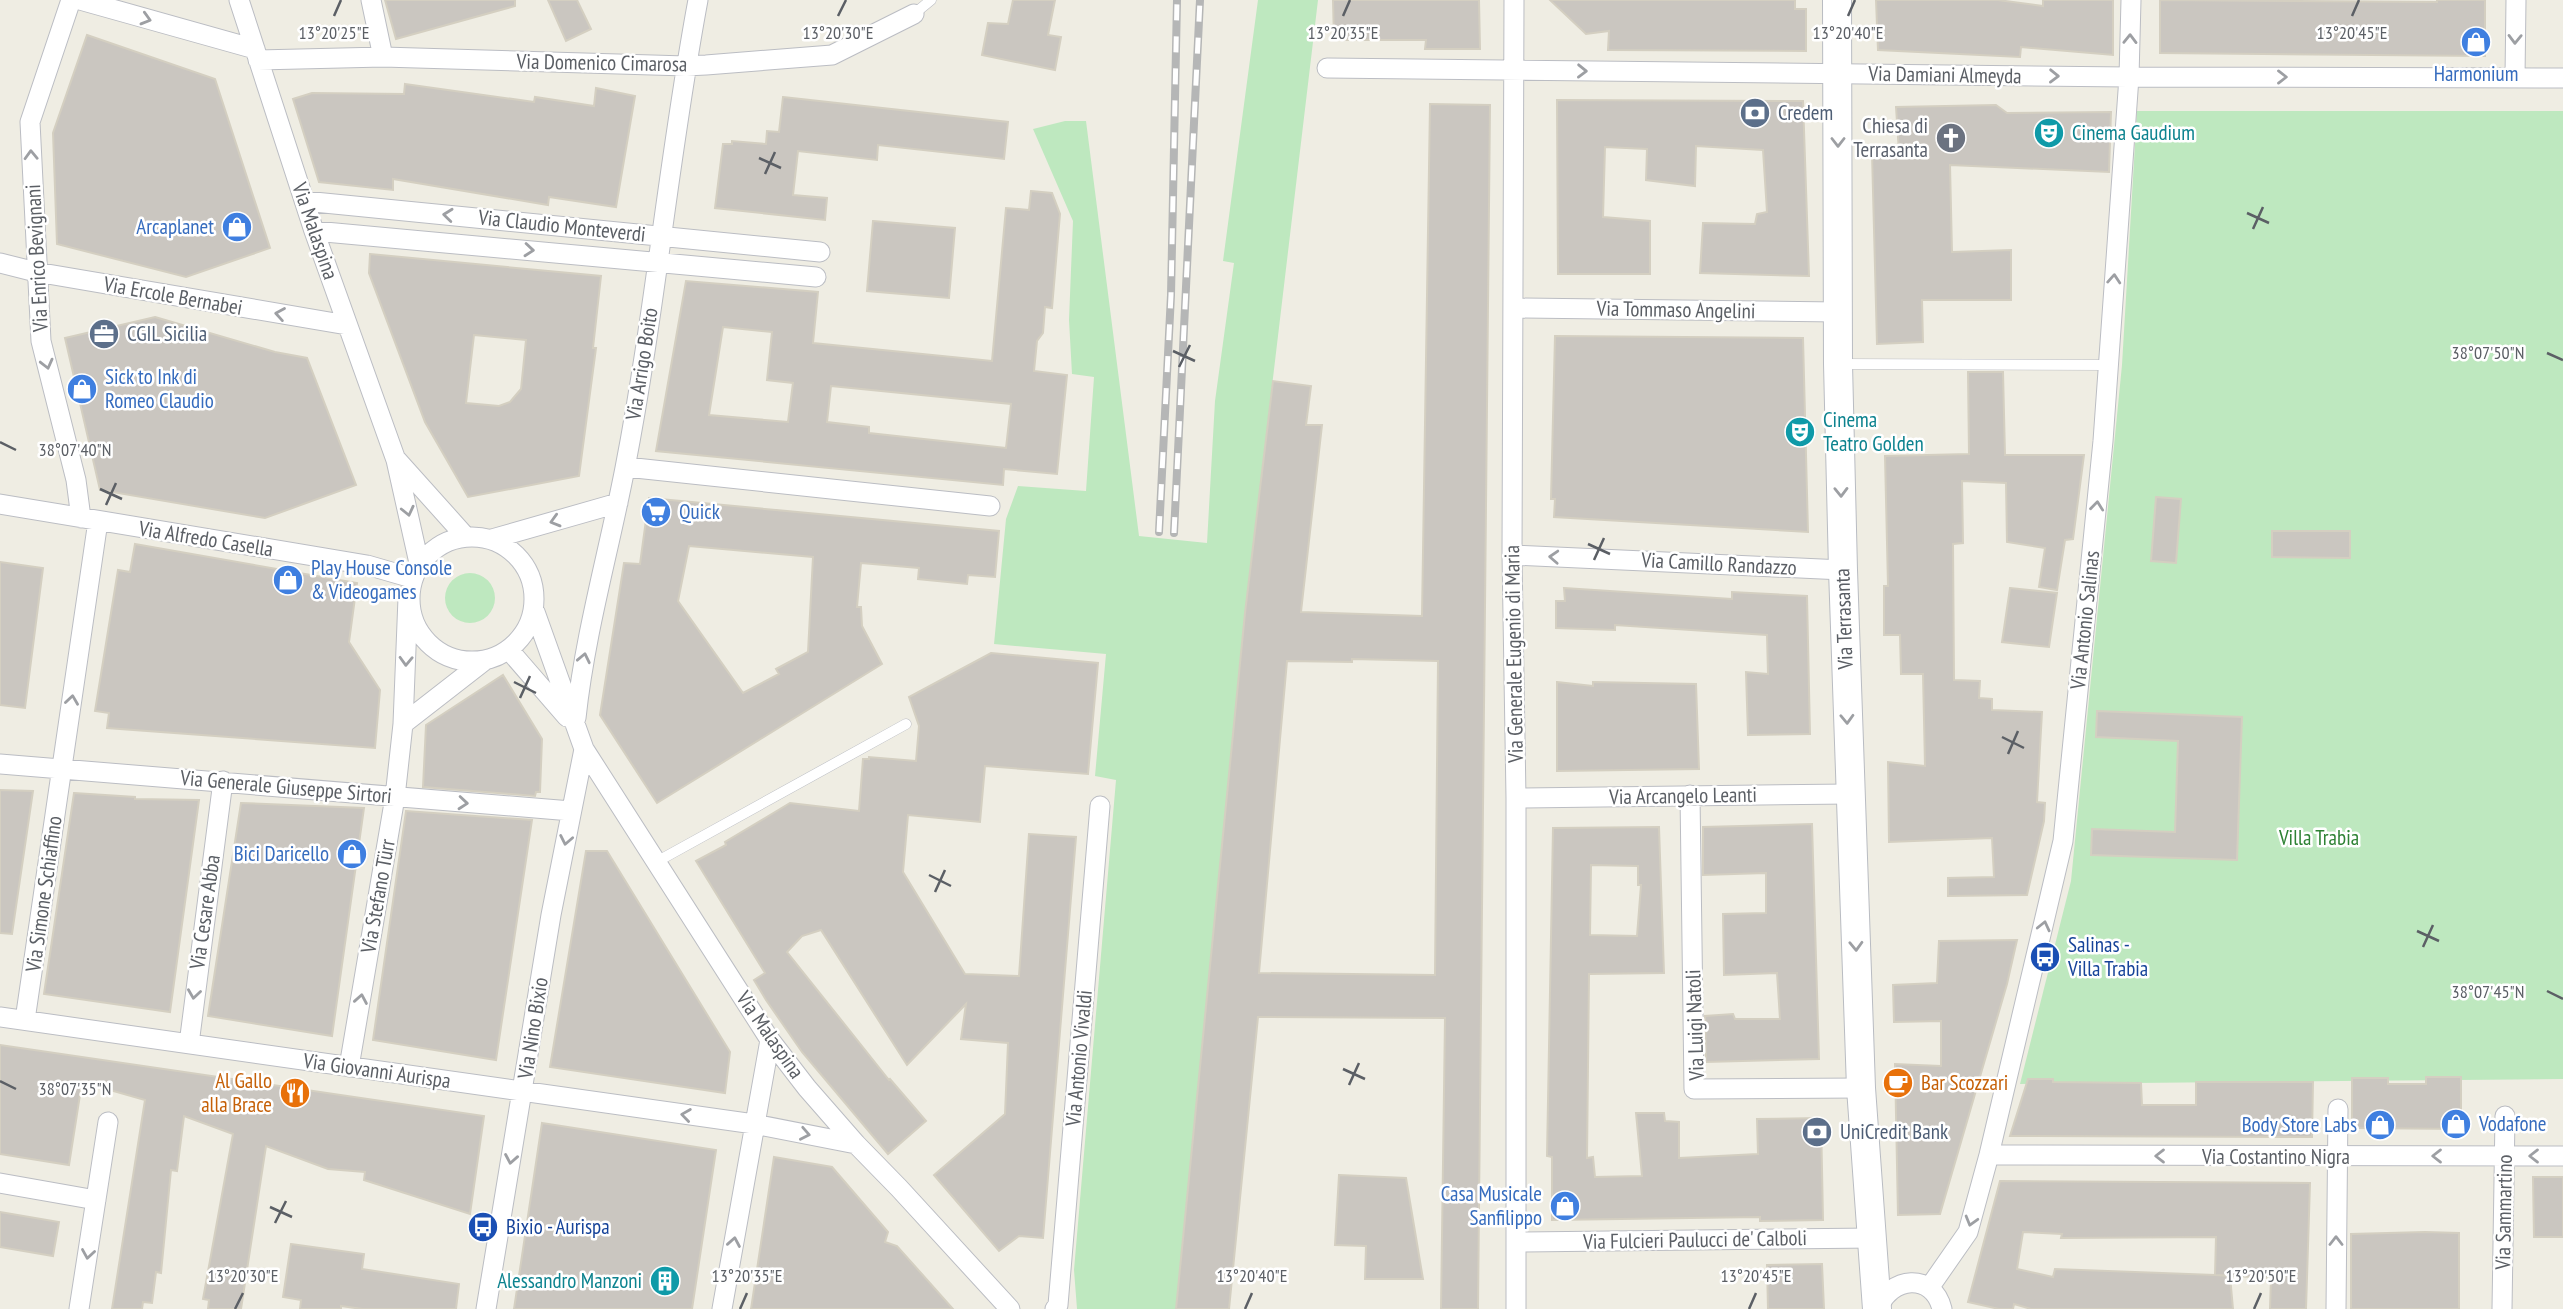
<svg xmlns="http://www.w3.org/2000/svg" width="2563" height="1309" font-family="'PT Sans Narrow',sans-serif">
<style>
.green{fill:#bee8bf}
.building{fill:#cac6c0;stroke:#d4cfc1;stroke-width:2;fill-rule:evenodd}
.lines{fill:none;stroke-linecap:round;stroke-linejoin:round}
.lane-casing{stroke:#bbbdc3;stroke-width:11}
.street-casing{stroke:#bbbdc3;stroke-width:21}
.secondary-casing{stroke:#b9bcc2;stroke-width:30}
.lane{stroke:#fff;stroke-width:10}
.street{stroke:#fff;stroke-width:19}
.secondary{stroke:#fff;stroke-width:28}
.rail-casing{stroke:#b5b6b6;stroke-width:8}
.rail{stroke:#fff;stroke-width:5;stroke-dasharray:16;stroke-linecap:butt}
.oneway{stroke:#9d9fa3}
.ticks{fill:none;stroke:#5b5f65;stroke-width:2.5}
.labels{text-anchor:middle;stroke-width:5;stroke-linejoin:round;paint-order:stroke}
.street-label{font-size:21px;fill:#5b5f65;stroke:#fff}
.shop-label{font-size:21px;fill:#366cbe;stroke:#fff;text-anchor:end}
.service-label{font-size:21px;fill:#4e5e75;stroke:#fff;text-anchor:start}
.worship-label{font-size:21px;fill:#5b616d;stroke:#fff;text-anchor:end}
.culture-label{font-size:21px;fill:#0d838f;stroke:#fff;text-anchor:start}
.park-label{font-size:21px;fill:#2e8234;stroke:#fff}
.transit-label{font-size:21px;fill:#164399;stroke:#fff;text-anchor:start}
.food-label{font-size:21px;fill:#c56008;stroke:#fff;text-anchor:end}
.ticks-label{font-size:18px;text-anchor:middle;fill:#5b5f65;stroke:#fff;stroke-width:5;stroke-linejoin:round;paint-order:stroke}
</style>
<rect width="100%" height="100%" fill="#efede3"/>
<path class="green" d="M1258,0H1318L1245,613L1176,1309H1077L1074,1270L1116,780L1095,776L1106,654L994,644L1006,519L1018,486L1086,491L1094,377L1072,374L1069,320L1073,221L1033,129L1065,121H1086L1139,536L1207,543L1215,401L1234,263L1223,261Z
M2137,111H2563V1079L2020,1084L2071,881L2122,365Z
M445 598a25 25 0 1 1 50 0a25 25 0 1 1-50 0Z"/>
<path class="building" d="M385,0H515V6L396,39Z
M548,0H577L591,29L566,41Z
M1013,0H1055L1048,35L1061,37L1055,70L982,55L988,23L1008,24Z
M1333,0H1479L1480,49H1425L1426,40H1334Z
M1550,0H1795V9H1806V51L1608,50L1609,31L1586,34Z
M1876,0H1998L2043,6V0H2113V55L2021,47L2020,57L1878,50Z
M2160,0L2437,2V0H2485V56L2160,53Z
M87,35L215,79L270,248L186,277L57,244L53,133Z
M405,84L534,102L535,97L594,106L596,88L635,96L616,207L549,197L548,205L393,179V190L319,182L293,99L312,93L404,94Z
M783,97L1008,122L1004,159L878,145L877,160L798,151L793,195L827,198L825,220L715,208L723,144H732V141L766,144L767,131L779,132Z
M1557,100L1803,101L1809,276L1700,273L1703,223L1755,224L1757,214L1767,212L1763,150L1696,146L1695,186L1646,180L1647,149L1605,147L1603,217L1650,221V274H1558Z
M1430,104L1490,105L1478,1309H1441L1445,1018L1258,1017L1229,1309H1176L1245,613L1273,381L1311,386L1306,425H1322L1301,612L1422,616ZM1352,659L1438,661L1435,975L1259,973L1287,661L1352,662Z
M1996,105L2007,113L2111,112L2109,172L1950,165L1952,252L2011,250V300H1922L1923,342L1877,344L1872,153L1899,152L1896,107Z
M1031,191L1052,193L1060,214L1052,308L1045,307L1043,333L1037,341L1034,371L1067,375L1057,474L1004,469L1003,485L656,451L686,281L818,292L813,343L992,361L1006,208L1029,210ZM723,327L772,332L767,380L793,383L788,422L709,415ZM831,386L1011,404L1006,448L869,433V427L827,422Z
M873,221L955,228L949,298L867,291Z
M370,254L601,276L593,348H596L579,476L468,497L425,422L369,273ZM474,335L526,340L521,389L510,402L499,406L466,403Z
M155,317L275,352L307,358L356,485L265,518L100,490L65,338Z
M1555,336L1803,338L1808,532L1554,517L1555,499H1551Z
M1968,372H2003L2005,455H2084L2073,539L2065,540L2057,590L2039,587L2045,548L2007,542L2006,483L1962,481L1963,543L1953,544L1954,680L1980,681L1979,698L1992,699V710L2042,712L2037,802L2045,803L2044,821L2027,895L1948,896V878L1994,877L1992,838L1889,842L1888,762L1925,766L1923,674H1901L1900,635H1884V586H1888L1885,456L1969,454Z
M2156,497L2181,499L2176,563L2151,561Z
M649,498L999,531L995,577L968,575L967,584L918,579L919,568L861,563L857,607H861L862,626L882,664L657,803L600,715L624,563L640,564ZM689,546L813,557L808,652L776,669L779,674L743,693L678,601Z
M2272,531H2350V558L2272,557Z
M135,544L357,583L349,642L380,690L375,748L107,728L109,713L95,711L118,570L130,572Z
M0,562L43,568L25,708L0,705Z
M1564,588L1732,599V592L1807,596L1810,734L1748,735L1746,672L1768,674L1767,635L1615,625V630L1556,628V601H1565Z
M2010,588L2057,593L2049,647L2002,642Z
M991,653L1098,663L1088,774L985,766L980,822L908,815L903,872L965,974L1019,976L1029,834L1076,837L1043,1238L1019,1236L999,1251L934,1175L1005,1114L1008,1043L961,1039L966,1004L907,1065L821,930L802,936L787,952L889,1080L890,1079L926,1121L888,1154L802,1052L766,1000L754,980L765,973L696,861L726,845L725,842L790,803L859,811L863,759H869V757L916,761L919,726L909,697Z
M503,675L542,739L540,792H536L535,796L423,787L426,725Z
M1557,682L1593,686V682L1696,684L1699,769L1557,771Z
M2097,711L2242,717L2237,860L2091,855L2092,829L2175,832L2178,741L2096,737Z
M0,790L33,791L12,934L0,933Z
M74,793L135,797V799L199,800L170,1012L44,994Z
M241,803L364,808L332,1036L208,1016Z
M406,811L532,820L496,1060L373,1040Z
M1812,824L1819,1059L1706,1062L1705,1016L1733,1014L1735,1019H1780L1777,973L1724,975L1723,914L1766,913V873L1703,875V827Z
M1659,827L1664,973L1589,974L1587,1158L1593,1157L1595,1177L1642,1176L1636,1113H1664L1665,1121L1679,1122V1158L1758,1154L1757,1119L1821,1118L1823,1220L1760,1221V1217L1552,1220V1157L1547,1156L1553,828ZM1591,865L1638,866V885H1641L1637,936L1590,935Z
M586,851H607L730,1052L725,1093L550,1067Z
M2017,940L2007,984L1940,1214L1898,1215L1895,1064L1941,1066V1021L1894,1022L1893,985L1937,983L1939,941Z
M0,1045L484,1116L470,1214L364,1180L365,1172L328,1169L266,1146L241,1309H208L209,1300L203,1299L233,1134L184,1116L177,1171L171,1170L161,1273L156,1272L152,1303L143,1302L142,1309H112L145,1100L82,1082L69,1165L0,1154Z
M2426,1077H2461V1129L2352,1128V1078H2388V1084H2426Z
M2028,1079H2053V1082L2141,1083L2142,1105H2196V1082H2313L2312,1137L2010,1136Z
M542,1123L716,1150L692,1309H514Z
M774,1157L832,1167L888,1232L885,1242L897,1246L953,1309H751Z
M1339,1175L1406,1178L1423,1279H1365L1366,1246L1335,1245Z
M2533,1177H2563V1237H2534Z
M2000,1181L2310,1183L2306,1309H2270L2271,1278L2215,1275L2230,1276L2233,1309H2031L2014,1304L2013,1309H1999L1968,1302ZM2023,1232L2062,1234L2061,1238L2216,1237L2215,1275L2055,1269L2053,1277L2017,1269Z
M0,1212L59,1222L53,1256L0,1247Z
M2425,1232L2459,1233V1309H2351V1234Z
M291,1244L364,1254L362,1269L459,1284L456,1309H362L341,1306V1309H300L301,1300L283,1297Z
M1822,1264L1824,1309H1768L1767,1265Z"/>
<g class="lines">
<g class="lane-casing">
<path id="lane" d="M914,14L931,0
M1839,364L2108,365
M658,861L906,724"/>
</g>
<g class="street-casing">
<path id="street" d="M71,0L30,122L41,341L76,480L81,518
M80,0L255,49
M239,0L314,231L396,460L419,563
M371,0L383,57
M1514,0L1512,555L1516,798V1309
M258,60L383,57L686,66L706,65L832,55L914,14
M1327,68L2129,77L2563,78
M2515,77L2516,0
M304,201L820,252
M314,231L816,277
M0,263L36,272L347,325
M1515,308L1838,312
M397,460L466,537
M626,467L990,506
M0,504L367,565L412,578
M410 599a62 62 0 1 1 124 0a62 62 0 1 1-124 0Z
M492,539L618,503
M1512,555L1843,570
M535,612L584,749L770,1040L807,1088L856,1144L899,1188L1010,1309
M509,650L567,717
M576,718C585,633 609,551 625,468C655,313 669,155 698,0
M403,724L484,661
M0,764L571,811
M1690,795L1694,1089L1861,1088
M1516,798L1850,794
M0,1017L754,1124L856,1144
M25,1020L98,521
M189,1044L223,781
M349,1067L395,797L403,724L408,598
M1989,1155L2563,1156
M0,1183L96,1200
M1516,1242L1874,1238
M1929,1288L1968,1232L1989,1155L2063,841L2103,441L2129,77L2131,0
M79,1309L108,1122
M486,1309L551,915L584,749
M722,1309L770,1040
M1055,1309L1058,1305L1100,806
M1878,1309C1890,1276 1933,1272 1942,1309
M2336,1309L2338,1109
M2502,1309L2505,1116"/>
</g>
<g class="secondary-casing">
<path id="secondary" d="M1837,0L1838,364L1843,570L1861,1088L1877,1309"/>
</g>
<use href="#lane" class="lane"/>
<use href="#street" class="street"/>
<use href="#secondary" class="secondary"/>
<g class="rail-casing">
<path id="rail" d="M1159,532L1171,295L1177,0
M1174,533L1200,0"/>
</g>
<use href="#rail" class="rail"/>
</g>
<defs><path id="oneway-chevron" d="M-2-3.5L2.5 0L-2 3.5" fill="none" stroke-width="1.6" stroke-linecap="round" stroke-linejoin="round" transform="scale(1.75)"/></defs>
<g class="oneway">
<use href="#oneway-chevron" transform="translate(146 19) rotate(16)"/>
<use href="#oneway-chevron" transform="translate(2130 39) rotate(-89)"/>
<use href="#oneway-chevron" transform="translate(2515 39) rotate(91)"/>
<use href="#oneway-chevron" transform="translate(1582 71) rotate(1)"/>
<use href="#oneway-chevron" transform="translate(2054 76) rotate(1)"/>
<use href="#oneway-chevron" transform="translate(2282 77)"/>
<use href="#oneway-chevron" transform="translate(1838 142) rotate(90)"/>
<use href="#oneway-chevron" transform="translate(31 155) rotate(-92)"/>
<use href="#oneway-chevron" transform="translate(448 215) rotate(-174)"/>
<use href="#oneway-chevron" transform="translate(529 250) rotate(5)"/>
<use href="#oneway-chevron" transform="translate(2114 279) rotate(-86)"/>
<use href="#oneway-chevron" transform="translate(280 314) rotate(-170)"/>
<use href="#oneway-chevron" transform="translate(47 364) rotate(76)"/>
<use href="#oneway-chevron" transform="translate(1841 492) rotate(89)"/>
<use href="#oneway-chevron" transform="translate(2097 506) rotate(-84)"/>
<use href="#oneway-chevron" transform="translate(408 511) rotate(77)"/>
<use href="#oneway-chevron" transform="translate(555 521) rotate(164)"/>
<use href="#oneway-chevron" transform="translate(1554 557) rotate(-177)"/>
<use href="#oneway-chevron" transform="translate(584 658) rotate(-78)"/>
<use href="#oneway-chevron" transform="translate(406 661) rotate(92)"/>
<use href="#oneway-chevron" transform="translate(72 700) rotate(-82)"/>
<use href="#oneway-chevron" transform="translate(1847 719) rotate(88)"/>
<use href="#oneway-chevron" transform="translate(463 803) rotate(5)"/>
<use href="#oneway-chevron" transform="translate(566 840) rotate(101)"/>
<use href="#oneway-chevron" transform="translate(2044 926) rotate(-77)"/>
<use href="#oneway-chevron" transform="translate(1856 946) rotate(88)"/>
<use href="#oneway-chevron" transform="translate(194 994) rotate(98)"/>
<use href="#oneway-chevron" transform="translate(361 999) rotate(-80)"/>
<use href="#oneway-chevron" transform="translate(686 1115) rotate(-172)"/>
<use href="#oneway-chevron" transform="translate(805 1134) rotate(11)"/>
<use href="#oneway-chevron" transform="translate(2160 1156) rotate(-180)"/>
<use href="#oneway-chevron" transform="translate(2437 1156) rotate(180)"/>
<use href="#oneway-chevron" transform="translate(2534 1156) rotate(180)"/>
<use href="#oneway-chevron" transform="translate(511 1159) rotate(100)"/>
<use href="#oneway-chevron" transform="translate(1971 1221) rotate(106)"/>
<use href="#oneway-chevron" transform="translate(2336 1241) rotate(-90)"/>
<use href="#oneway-chevron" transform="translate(734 1242) rotate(-80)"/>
<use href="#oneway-chevron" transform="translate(88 1254) rotate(99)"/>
</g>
<path class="ticks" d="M334,16L341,0M838,16L846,0M1343,16L1350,0M1848,16L1855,0M2352,16L2359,0M759,158L781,168M765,174L775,152M2247,213L2269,223M2253,229L2263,207M1173,351L1195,361M2547,353L2563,360M1179,367L1190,345M0,442L16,450M100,489L122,499M106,505L116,483M1588,544L1610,554M1594,560L1604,538M514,682L536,693M520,698L530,676M2002,737L2024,748M2008,754L2018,731M929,875L951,886M935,892L945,870M2417,931L2439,941M2423,947L2433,925M2547,991L2563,999M1343,1069L1365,1079M0,1081L16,1089M1349,1085L1359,1063M270,1207L292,1217M275,1223L286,1201M235,1309L243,1293M740,1309L747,1293M1245,1309L1252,1293M1749,1309L1756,1293M2254,1309L2261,1293"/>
<defs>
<g id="shop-disc" transform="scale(1.575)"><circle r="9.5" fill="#3f7fe0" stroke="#fff"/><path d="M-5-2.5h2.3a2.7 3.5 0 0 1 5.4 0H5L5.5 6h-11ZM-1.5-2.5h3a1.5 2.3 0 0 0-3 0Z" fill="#fff"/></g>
<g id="bank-disc" transform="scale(1.575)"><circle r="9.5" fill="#5c6f8a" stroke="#fff"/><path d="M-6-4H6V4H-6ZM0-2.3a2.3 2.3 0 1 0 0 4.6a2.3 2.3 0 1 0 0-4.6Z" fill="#fff"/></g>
<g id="theatre-disc" transform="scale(1.575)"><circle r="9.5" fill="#0f9aa8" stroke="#fff"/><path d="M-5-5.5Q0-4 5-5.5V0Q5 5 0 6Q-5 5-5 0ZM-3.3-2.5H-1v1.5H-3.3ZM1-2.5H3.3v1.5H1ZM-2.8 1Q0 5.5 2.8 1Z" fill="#fff"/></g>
<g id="church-disc" transform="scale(1.575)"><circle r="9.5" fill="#6b7280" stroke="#fff"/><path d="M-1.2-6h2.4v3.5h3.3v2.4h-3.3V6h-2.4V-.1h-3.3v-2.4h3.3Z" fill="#fff"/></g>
<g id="office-disc" transform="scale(1.575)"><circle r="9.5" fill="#5c6f8a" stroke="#fff"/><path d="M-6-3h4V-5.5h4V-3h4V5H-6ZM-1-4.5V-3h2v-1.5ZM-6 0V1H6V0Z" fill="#fff"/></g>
<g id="supermarket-disc" transform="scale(1.575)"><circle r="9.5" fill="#3f7fe0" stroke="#fff"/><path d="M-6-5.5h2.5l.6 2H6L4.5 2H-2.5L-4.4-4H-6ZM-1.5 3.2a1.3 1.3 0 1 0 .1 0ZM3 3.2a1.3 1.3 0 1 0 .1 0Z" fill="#fff"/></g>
<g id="bus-disc" transform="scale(1.575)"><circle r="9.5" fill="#1a4fb4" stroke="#fff"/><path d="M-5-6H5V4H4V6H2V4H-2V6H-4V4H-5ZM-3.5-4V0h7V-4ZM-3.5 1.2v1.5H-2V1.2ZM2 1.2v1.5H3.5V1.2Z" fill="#fff"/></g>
<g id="cafe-disc" transform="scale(1.575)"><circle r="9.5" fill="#e8710a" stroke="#fff"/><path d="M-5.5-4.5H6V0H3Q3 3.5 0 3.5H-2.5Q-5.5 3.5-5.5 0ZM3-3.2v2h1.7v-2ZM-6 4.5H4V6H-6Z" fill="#fff"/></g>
<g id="restaurant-disc" transform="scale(1.575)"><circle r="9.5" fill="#e8710a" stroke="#fff"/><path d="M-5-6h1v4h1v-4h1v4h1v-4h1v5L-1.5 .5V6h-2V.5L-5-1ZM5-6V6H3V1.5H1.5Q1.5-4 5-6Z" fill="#fff"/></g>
<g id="building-disc" transform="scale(1.575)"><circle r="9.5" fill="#0f9aa8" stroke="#fff"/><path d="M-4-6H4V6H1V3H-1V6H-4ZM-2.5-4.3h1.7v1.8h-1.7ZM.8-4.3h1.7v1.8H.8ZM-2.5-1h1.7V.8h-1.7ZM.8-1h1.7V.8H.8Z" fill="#fff"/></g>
</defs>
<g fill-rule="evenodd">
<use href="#shop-disc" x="2476" y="42"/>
<use href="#bank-disc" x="1755" y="113"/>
<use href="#theatre-disc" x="2049" y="133"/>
<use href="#church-disc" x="1951" y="138"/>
<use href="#shop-disc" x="237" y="227"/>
<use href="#office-disc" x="104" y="334"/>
<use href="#shop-disc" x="82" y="389"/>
<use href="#theatre-disc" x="1800" y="432"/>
<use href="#supermarket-disc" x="656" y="512"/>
<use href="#shop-disc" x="288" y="580"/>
<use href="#shop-disc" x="352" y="854"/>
<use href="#bus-disc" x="2045" y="957"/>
<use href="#cafe-disc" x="1898" y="1083"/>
<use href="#restaurant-disc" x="295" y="1093"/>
<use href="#shop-disc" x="2456" y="1124"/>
<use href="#shop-disc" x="2380" y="1125"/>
<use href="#bank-disc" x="1817" y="1132"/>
<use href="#shop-disc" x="1565" y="1206"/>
<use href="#bus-disc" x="483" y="1227"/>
<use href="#building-disc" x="665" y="1281"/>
</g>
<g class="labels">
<g class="street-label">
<text transform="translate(602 63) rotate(1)" y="7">Via Domenico Cimarosa</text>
<text transform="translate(1945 75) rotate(1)" y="7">Via Damiani Almeyda</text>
<text transform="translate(562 226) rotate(6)" y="7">Via Claudio Monteverdi</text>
<text transform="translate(315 231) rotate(71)" y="7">Via Malaspina</text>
<text transform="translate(37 258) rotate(-93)" y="7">Via Enrico Bevignani</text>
<text transform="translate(173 296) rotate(10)" y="7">Via Ercole Bernabei</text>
<text transform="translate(1676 310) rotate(1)" y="7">Via Tommaso Angelini</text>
<text transform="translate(642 364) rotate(-81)" y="7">Via Arrigo Boito</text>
<text transform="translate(206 539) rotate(9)" y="7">Via Alfredo Casella</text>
<text transform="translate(1719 564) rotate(3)" y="7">Via Camillo Randazzo</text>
<text transform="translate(1844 619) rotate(-92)" y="7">Via Terrasanta</text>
<text transform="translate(2085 620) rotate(-84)" y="7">Via Antonio Salinas</text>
<text transform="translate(1514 654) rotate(-91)" y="7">Via Generale Eugenio di Maria</text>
<text transform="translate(286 787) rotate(5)" y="7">Via Generale Giuseppe Sirtori</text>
<text transform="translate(1683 796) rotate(-1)" y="7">Via Arcangelo Leanti</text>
<text transform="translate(44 894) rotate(-82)" y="7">Via Simone Schiaffino</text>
<text transform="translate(378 896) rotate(-80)" y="7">Via Stefano Türr</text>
<text transform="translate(205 912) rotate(-82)" y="7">Via Cesare Abba</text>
<text transform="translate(1695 1025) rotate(-92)" y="7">Via Luigi Natoli</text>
<text transform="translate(533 1028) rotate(-81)" y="7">Via Nino Bixio</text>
<text transform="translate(770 1035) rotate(55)" y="7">Via Malaspina</text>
<text transform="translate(1079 1058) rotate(-85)" y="7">Via Antonio Vivaldi</text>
<text transform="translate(377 1071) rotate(8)" y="7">Via Giovanni Aurispa</text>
<text x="2276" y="1164">Via Costantino Nigra</text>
<text transform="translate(2504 1212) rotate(-89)" y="7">Via Sammartino</text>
<text transform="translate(1695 1240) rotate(-1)" y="7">Via Fulcieri Paulucci de' Calboli</text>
</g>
<g class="shop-label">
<text x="2476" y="81" text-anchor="middle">Harmonium</text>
<text x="214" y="234">Arcaplanet</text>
<text x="105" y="384" text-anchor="start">Sick to Ink di<tspan x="105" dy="24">Romeo Claudio</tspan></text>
<text x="679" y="519" text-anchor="start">Quick</text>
<text x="311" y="575" text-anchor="start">Play House Console<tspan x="311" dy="24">&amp; Videogames</tspan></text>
<text x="329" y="861">Bici Daricello</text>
<text x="2479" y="1131" text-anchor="start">Vodafone</text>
<text x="2357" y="1132">Body Store Labs</text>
<text x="1542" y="1201">Casa Musicale<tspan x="1542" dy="24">Sanfilippo</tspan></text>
</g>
<g class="service-label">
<text x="1778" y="120">Credem</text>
<text x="127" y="341">CGIL Sicilia</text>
<text x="1840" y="1139">UniCredit Bank</text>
</g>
<g class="worship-label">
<text x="1928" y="133">Chiesa di<tspan x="1928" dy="24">Terrasanta</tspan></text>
</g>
<g class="culture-label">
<text x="2072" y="140">Cinema Gaudium</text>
<text x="1823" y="427">Cinema<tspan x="1823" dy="24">Teatro Golden</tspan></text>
<text x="642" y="1288" text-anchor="end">Alessandro Manzoni</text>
</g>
<g class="park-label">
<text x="2319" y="845">Villa Trabia</text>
</g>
<g class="transit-label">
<text x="2068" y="952">Salinas -<tspan x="2068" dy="24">Villa Trabia</tspan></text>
<text x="506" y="1234">Bixio - Aurispa</text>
</g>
<g class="food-label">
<text x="272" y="1088">Al Gallo<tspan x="272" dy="24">alla Brace</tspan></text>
<text x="1921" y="1090" text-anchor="start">Bar Scozzari</text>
</g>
</g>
<g class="ticks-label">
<text x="334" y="39">13°20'25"E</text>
<text x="838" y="39">13°20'30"E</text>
<text x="1343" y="39">13°20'35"E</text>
<text x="1848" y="39">13°20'40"E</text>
<text x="2352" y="39">13°20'45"E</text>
<text x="2488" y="359">38°07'50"N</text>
<text x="75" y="456">38°07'40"N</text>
<text x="2488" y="998">38°07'45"N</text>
<text x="75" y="1095">38°07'35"N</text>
<text x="1252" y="1282">13°20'40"E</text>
<text x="1756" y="1282">13°20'45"E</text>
<text x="2261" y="1282">13°20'50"E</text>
<text x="243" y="1282">13°20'30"E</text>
<text x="747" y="1282">13°20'35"E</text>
</g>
</svg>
